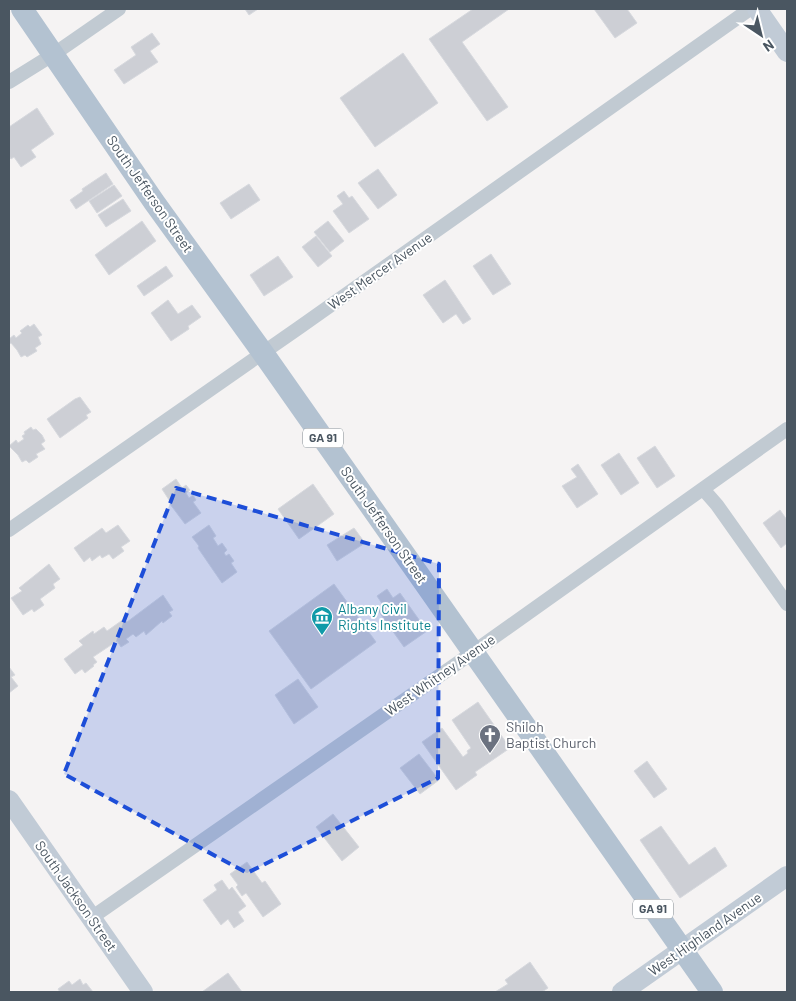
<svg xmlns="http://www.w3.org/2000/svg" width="796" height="1001" font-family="Barlow,sans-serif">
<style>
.building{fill:#cdcfd5;stroke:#d7d9de}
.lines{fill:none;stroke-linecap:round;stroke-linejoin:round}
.street{stroke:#c1cad2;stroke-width:14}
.secondary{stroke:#c1cbd6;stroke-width:20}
.primary{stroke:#b3c2d1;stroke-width:22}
.marked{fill:#1d4ed8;fill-opacity:0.2;stroke:#1d4ed8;stroke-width:4;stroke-dasharray:10 6;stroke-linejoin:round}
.labels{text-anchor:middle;stroke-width:4;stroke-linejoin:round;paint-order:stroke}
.shield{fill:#fff;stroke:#808990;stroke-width:1}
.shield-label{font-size:12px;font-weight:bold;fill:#4a5661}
.street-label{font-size:14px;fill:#4a5661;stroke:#fff}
.culture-label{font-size:14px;fill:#0d838f;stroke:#fff;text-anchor:start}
.worship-label{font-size:14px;fill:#5b616d;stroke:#fff;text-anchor:start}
</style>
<rect width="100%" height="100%" fill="#f5f3f3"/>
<path class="building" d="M245,9H258L249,15Z
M473,9H509L462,42L508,107L487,121L429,39Z
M594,9H627L637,23L615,38Z
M152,33L160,44L150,51L158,62L124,84L114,70L136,55L131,47Z
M403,53L438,103L375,147L340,98Z
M37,108L54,134L31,150L36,157L21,167L14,157L11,159L9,156V127Z
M378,169L397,195L378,209L358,183Z
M106,173L113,184L76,209L70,200L83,191L82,189Z
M249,184L260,200L231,219L220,203Z
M114,185L122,196L97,213L89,201Z
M344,191L349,198L352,196L369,219L349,233L333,211L343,204L337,196Z
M123,199L131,211L106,227L98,215Z
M142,221L156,241L109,275L95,255Z
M328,221L344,241L330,252L314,232Z
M316,236L332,256L318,267L302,247Z
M491,254L511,284L493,295L473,266Z
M278,256L293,277L264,296L250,275Z
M166,266L173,276L144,296L137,286Z
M445,280L471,319L463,324L456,314L443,323L423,295Z
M168,300L178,314L192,305L201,317L188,326L189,329L171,341L151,313Z
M34,324L42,335L38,337L41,344L35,348L37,351L27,357L25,355L21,357L17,350L11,343L9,344V339L14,335L16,338L22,333L20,331L28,325L30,327Z
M80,397L91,412L86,415L88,418L60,438L47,419L75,399Z
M31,427L33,430L36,429L42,435L45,441L41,444L45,449L36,454L38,457L29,463L26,460L22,462L18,455L9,446L16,440L18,443L24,439L22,436L25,434L24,432Z
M655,446L675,476L657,488L637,458Z
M619,453L639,483L621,495L601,465Z
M578,464L598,494L577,508L562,486L577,477L571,469Z
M176,479L182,488L186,485L190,490L186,493L189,498L193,495L196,500L193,502L201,513L185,524L170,504L171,503L162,489Z
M313,484L334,514L299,539L278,509Z
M780,510L787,520V543L781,548L763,523Z
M118,525L130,541L121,547L124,551L113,559L109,554L102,558L100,555L92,561L90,557L84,562L74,548L102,528L106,533Z
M209,525L216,536L213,538L218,546L222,543L227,550L224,553L226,556L229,554L234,561L231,563L237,572L222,583L198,548L199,546L192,537Z
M354,528L365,543L337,561L327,545Z
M49,564L60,579L53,584L55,588L40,599L44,605L34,612L32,609L23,615L11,598L22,591L19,588Z
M334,584L376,642L311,689L269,631Z
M387,589L393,598L400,593L427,631L404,647L377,609L383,605L377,596Z
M163,595L173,610L169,612L172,616L163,623L162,621L146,635L144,631L136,637L133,634L126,639L129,642L121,647L117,641L93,657L97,662L93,665L94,666L85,673L82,669L75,674L64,659L83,645L79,641L93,631L94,634L104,627L107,631L124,619L127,622Z
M9,667L15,675L11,677L18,686L9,693Z
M298,679L318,707L294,724L275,695Z
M478,702L510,748L475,772L477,775L456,790L422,742L442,728L463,757L468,753L467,751L471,748L452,720Z
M419,754L439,780L420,794L400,768Z
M647,761L667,789L654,798L634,771Z
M333,814L359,847L342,861L316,827Z
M661,826L689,865L715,847L727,866L680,898L640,840Z
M247,862L262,883L265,881L281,904L263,917L246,893L242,896L236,887L238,885L230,874Z
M222,880L229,890L232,887L246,906L238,912L244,921L234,928L228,919L221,925L203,900L217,890L214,885Z
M530,962L548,988L542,992H495L508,984L505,980Z
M228,973L242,992H202Z
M80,979L83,985L86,983L93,992H60L58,989L69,981L72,985Z"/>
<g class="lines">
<path class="street" d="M9,82L54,54L119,9
M703,489L717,505L787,604
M9,530L300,327L750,9
M91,918L462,660L787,429"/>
<path class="secondary" d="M757,9L787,52
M9,800L143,992
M622,992L787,876"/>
<path class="primary" d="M22,9L154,202L263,353L712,992"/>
</g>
<path class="marked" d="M176,488L439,564L438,778L247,873L64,774Z"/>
<defs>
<g id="museum-pin" transform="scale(1.125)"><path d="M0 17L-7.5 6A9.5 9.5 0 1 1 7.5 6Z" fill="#0f9aa8" stroke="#fff"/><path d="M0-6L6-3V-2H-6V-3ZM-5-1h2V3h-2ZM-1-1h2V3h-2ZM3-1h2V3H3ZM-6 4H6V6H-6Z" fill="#fff"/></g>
<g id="church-pin" transform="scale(1.125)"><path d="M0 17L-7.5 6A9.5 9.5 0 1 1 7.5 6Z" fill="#6b7280" stroke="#fff"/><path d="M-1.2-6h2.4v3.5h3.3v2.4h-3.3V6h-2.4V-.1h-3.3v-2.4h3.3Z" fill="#fff"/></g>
</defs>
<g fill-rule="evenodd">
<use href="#museum-pin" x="322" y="617"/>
<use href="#church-pin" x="490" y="735"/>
</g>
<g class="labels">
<g class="shield">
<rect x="303" y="428.5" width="40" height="19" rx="4"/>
<rect x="633" y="899.5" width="40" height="19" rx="4"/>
</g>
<g class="shield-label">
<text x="323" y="442">GA 91</text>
<text x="653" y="913">GA 91</text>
</g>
<g class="street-label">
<text transform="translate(150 194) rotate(55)" y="5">South Jefferson Street</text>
<text transform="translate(380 271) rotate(-35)" y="5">West Mercer Avenue</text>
<text transform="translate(384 525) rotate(55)" y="5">South Jefferson Street</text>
<text transform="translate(440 675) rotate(-35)" y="5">West Whitney Avenue</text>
<text transform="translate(76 896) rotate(55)" y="5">South Jackson Street</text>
<text transform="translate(705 934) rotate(-35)" y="5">West Highland Avenue</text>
</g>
<g class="culture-label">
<text x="338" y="614">Albany Civil<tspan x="338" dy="16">Rights Institute</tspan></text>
</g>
<g class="worship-label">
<text x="506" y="732">Shiloh<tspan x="506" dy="16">Baptist Church</tspan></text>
</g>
</g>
<rect width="796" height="1001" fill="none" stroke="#4a5661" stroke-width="20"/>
<g transform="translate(761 35) rotate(145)" stroke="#ffffff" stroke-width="4" paint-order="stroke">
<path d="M0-4L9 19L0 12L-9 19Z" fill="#4a5661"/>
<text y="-8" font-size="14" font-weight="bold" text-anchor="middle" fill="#4a5661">N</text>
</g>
</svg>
